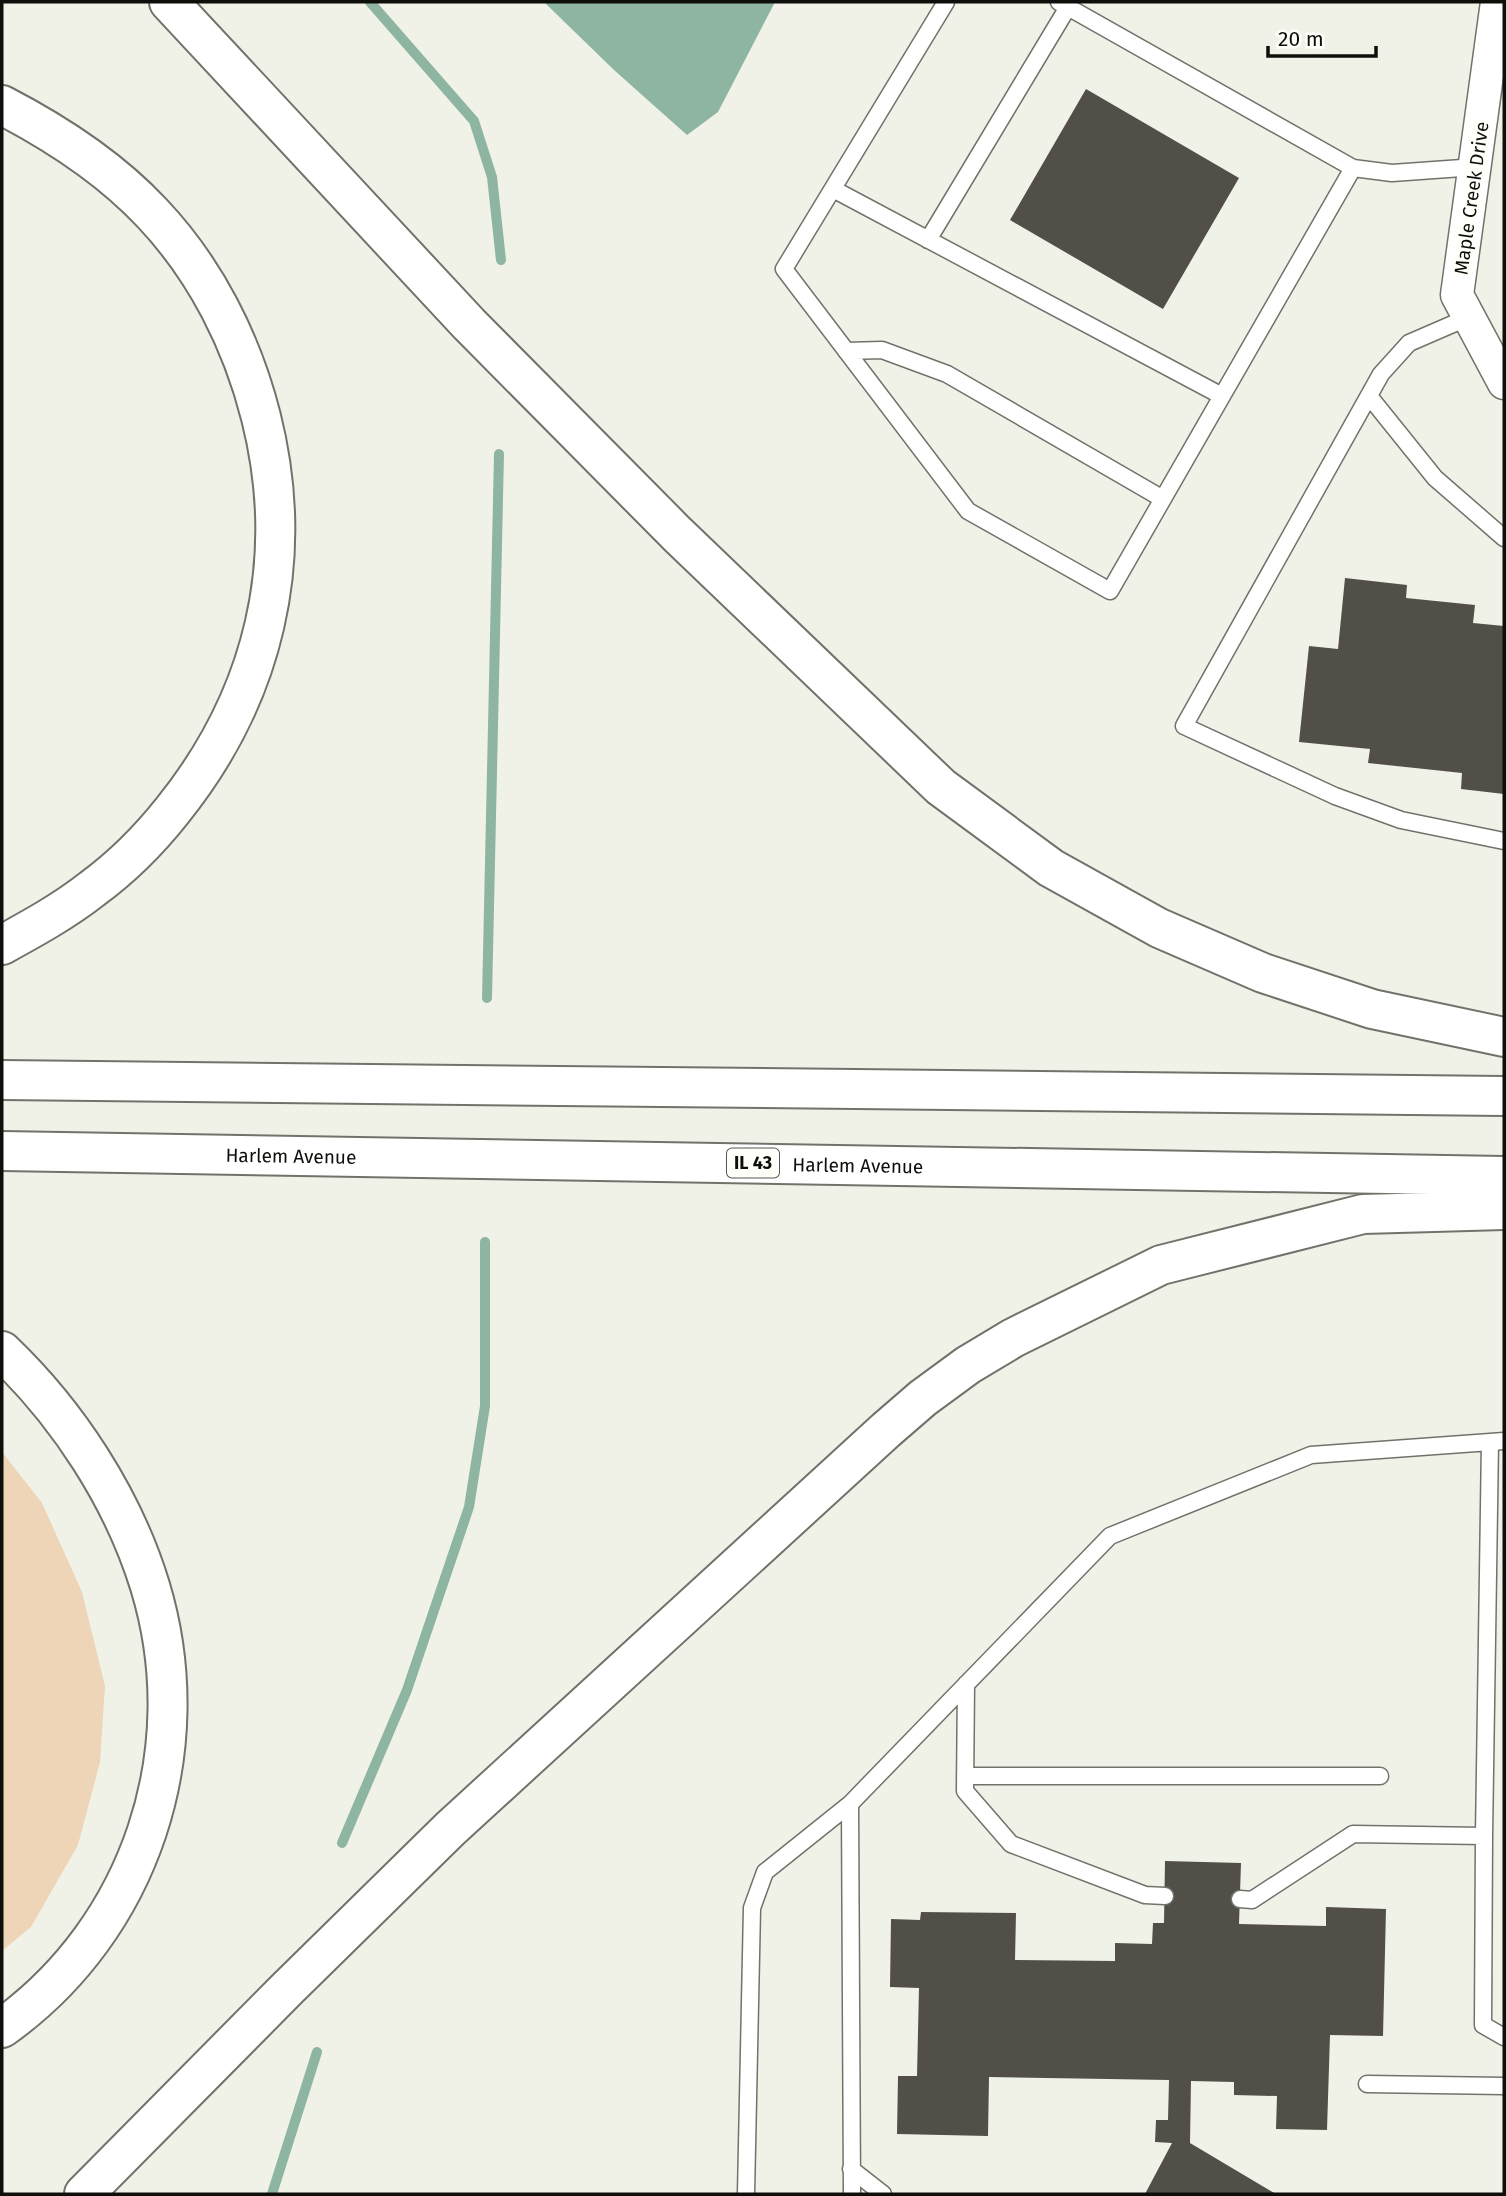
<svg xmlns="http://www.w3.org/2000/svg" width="1506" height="2196" font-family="'Fira Sans',sans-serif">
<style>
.grass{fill:#eed5b8}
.water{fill:#8eb5a1}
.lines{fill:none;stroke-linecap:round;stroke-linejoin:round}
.stream{stroke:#8eb5a1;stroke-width:10}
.building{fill:#514f47}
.service-casing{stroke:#71736a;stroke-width:19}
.minor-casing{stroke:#71736a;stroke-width:35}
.primary-casing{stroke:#71736a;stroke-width:42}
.motorway-casing{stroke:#71736a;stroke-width:42}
.service{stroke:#fff;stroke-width:16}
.minor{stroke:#fff;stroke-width:32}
.primary{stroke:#fff;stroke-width:38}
.motorway{stroke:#fff;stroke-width:38}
.labels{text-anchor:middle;stroke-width:7;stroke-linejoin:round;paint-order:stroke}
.shield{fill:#fefff9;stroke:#565652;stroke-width:2}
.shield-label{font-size:18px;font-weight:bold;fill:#0e0e0b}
.street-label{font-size:19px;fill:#0e0e0b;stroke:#fefff9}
</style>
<rect width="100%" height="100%" fill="#f0f2e8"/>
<path class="grass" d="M2,1452L42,1503L82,1592L105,1686L100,1762L78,1845L31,1927L2,1951Z"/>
<path class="water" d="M544,2H775L718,112L687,135L614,70Z"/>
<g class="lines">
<path class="stream" d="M370,2L474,121L492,177L501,260
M487,998L499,454
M342,1843L407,1690L469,1507L485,1406V1242
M272,2194L317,2052"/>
</g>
<path class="building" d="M1086,89L1239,178L1163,309L1010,220Z
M1345,578L1407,585L1406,598L1475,605L1473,623L1504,626V794L1461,789L1462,773L1368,763L1370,749L1299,742L1309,646L1338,649Z
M1165,1861L1241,1863L1239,1924L1326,1926V1907L1386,1909L1383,2036L1330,2035L1327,2130L1276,2129L1277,2096L1234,2095V2082L1191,2081L1190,2143L1276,2194H1145L1172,2143L1155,2142L1156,2120H1168L1169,2080L989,2077L988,2136L897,2134L898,2076H917L919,1988L890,1987L891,1919L920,1920L921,1912L1016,1913L1015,1960L1115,1961V1943L1152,1944L1153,1923H1164Z"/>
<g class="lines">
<g class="service-casing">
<path id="service" d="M946,2L784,269L968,511L1110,591L1353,168
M1059,2L1353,168L1392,173L1476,167
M833,189L1222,396
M928,240L1068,7
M1469,317L1409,343L1381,374L1184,726L1335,796L1401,820L1504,841
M846,351L882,350L947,374L1163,499
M1369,396L1435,478L1504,538
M966,1684L965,1791L1011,1844L1145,1895L1165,1896
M965,1776H1380
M1484,1836L1490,1442
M1240,1899L1252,1900L1353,1834L1484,1836L1483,2025L1504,2037
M1367,2084L1504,2086
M851,2169L883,2194
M746,2194L752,1908L765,1872L850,1804
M852,2194L850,1804L1110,1536L1311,1455L1504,1441"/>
</g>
<g class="minor-casing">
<path id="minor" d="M1497,2L1457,295L1504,383"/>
</g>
<g class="primary-casing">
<g id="primary">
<path d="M2,1080L1504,1096"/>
<path id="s1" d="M2,1151L1504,1176"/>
</g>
</g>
<g class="motorway-casing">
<path id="motorway" d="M169,2L469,324L677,534L941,787L1051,868L1159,928L1263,973L1372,1009L1504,1037
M2,105C56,133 110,168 152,213C206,270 242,342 261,417C297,560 264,697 172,811C149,840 122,867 92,889C64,911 33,928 2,945
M2,1351C68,1414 123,1498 150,1586C200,1750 141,1929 2,2028
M84,2194L287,1989L450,1829L886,1430L923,1398L968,1365L1013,1338L1161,1265L1363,1214L1504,1210"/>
</g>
<use href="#service" class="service"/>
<use href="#minor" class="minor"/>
<use href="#primary" class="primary"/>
<use href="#motorway" class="motorway"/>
</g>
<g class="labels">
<rect class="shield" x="727" y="1148.5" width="52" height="29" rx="5"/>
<g class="shield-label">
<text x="753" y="1169">IL 43</text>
</g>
<g class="street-label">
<text transform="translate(1471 198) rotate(-82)" y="7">Maple Creek Drive</text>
<text dy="7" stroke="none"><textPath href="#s1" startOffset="289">Harlem Avenue</textPath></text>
<text dy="7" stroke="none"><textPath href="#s1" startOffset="856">Harlem Avenue</textPath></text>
</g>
</g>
<rect width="1506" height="2196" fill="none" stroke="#0e0e0b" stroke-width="7"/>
<path d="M1268 46v10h108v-10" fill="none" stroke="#0e0e0b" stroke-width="3.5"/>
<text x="1278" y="46" font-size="21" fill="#0e0e0b" stroke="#fefff9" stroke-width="5" paint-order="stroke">20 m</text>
</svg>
